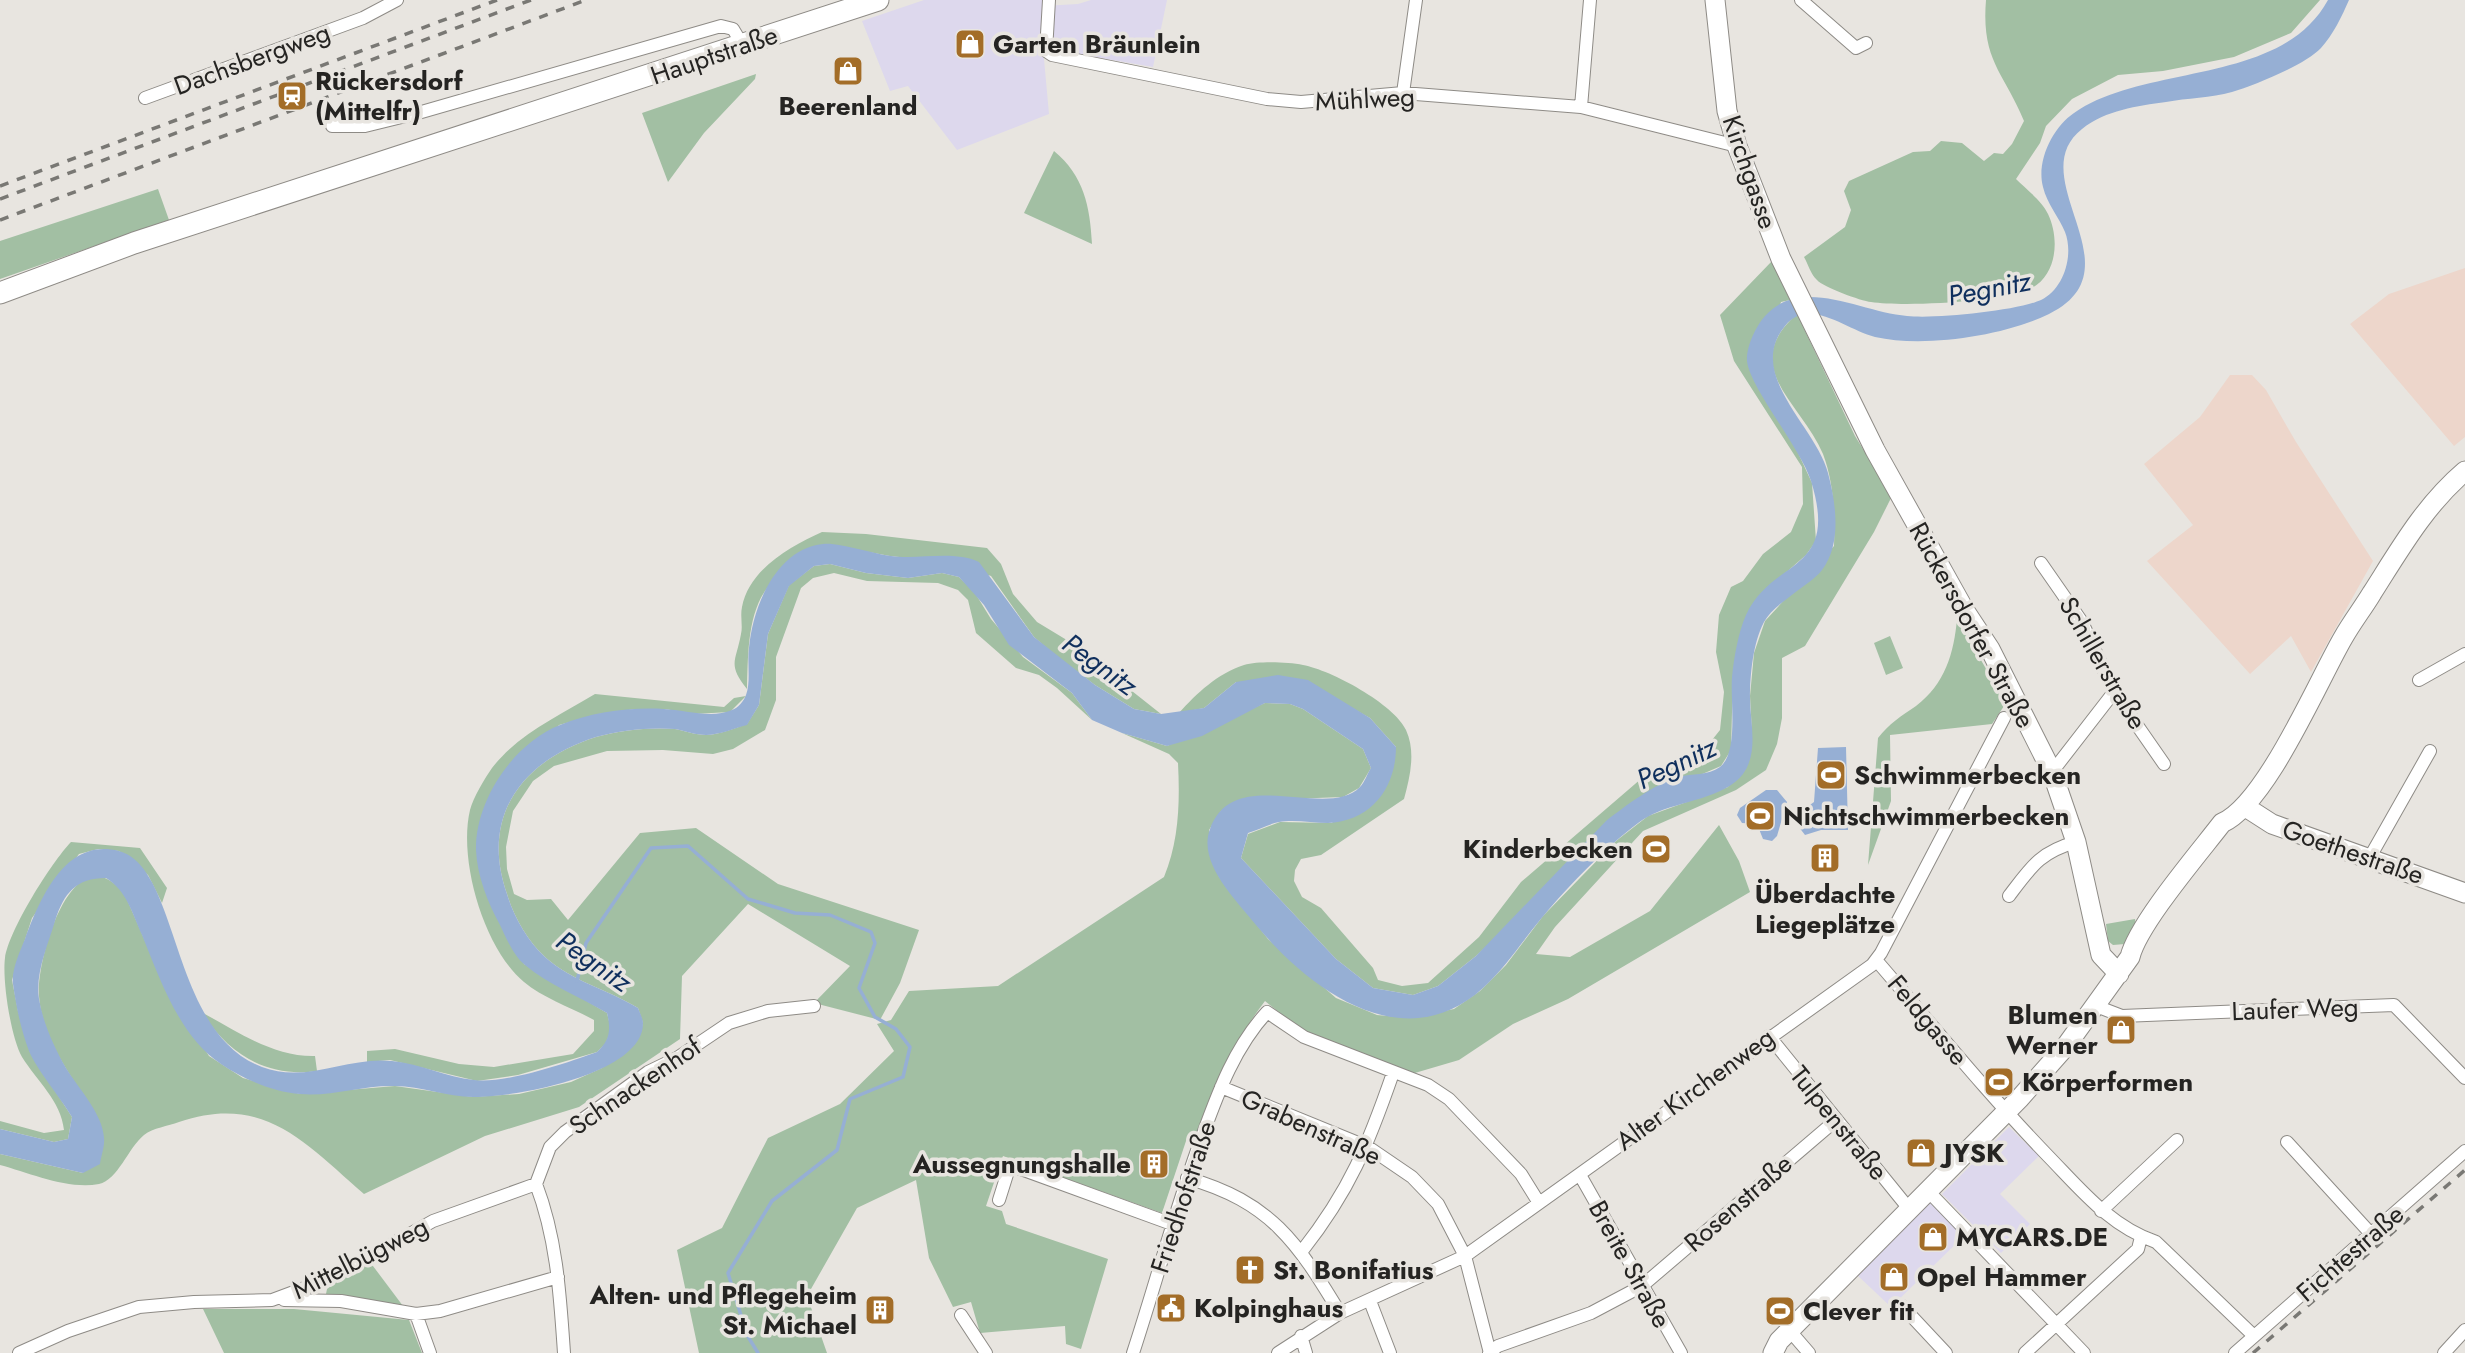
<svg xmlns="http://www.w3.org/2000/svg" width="2465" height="1353" font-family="Jost,sans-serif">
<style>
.commercial{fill:#ddd8ed}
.industrial{fill:#edd6cb}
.green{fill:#a2bfa3}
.water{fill:#96afd4}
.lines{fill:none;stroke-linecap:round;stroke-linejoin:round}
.stream{stroke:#96afd4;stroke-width:3.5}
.street-casing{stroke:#8e8b86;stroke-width:14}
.secondary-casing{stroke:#8e8b86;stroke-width:21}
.primary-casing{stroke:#8e8b86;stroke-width:23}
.street{stroke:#fff;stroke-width:12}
.secondary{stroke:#fff;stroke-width:19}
.primary{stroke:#fff;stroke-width:21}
.rail{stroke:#797874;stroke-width:3.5;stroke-dasharray:9 9;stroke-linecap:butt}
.labels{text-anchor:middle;stroke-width:7;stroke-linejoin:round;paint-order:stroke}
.poi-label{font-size:26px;font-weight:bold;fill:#252422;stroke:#e8e5e0;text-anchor:start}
.street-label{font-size:26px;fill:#252422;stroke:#e8e5e0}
.water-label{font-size:28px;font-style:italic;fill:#0f2f5d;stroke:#e8e5e0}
</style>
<rect width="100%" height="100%" fill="#e8e5e0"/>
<path class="commercial" d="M924,0H1043V6L1078,4L1091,0H1167L1153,67L1043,48L1049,114L957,150L908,86L890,91L862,21Z
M2009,1127L2039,1156L2000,1194L2030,1224L2001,1253L1942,1194Z
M1929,1200L1964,1236L1891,1307L1856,1274Z"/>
<path class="industrial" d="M2465,268V437L2454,446L2350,324L2389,294Z
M2230,375H2252L2266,390L2296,442L2373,561L2311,672L2291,636L2250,674L2147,561L2193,525L2144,464L2200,417Z"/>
<path class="green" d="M1986,0H2320L2291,33L2234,57L2163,71L2118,75L2072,99L2046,126L2040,143L2016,179C2026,189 2042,201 2048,214C2060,239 2057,276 2030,289C2000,302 1904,307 1871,302C1861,301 1823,287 1817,280C1811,275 1808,264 1804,257L1845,227L1851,210L1844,191L1849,181L1913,152L1930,151L1941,141L1962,143L1984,161L1994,153L2003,154L2012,144L2024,121C2004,72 1981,61 1986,0Z
M756,74L755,79L704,133L668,182L642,113Z
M1054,151C1084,176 1090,206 1092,244L1024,213Z
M158,189L169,220L0,279V241Z
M1772,261L1790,300L1781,302L1757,384L1794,444L1812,483L1816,541L1806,555L1765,591L1733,674L1731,750L1721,766L1700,775L1679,777L1660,787L1476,956L1438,986L1413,995L1373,988L1336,959L1241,858L1248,834L1280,822L1332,823L1396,747L1370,718L1341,702L1236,682L1204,708L1179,713C1197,693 1217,674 1244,665C1259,661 1287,662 1303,665C1331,670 1394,704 1406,730C1416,752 1410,777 1404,799L1321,855L1301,859L1295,870L1294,881L1302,897L1321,908L1373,968L1378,980L1402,986L1428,983L1479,937L1521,882L1642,778L1704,750L1720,730L1724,692L1716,652L1719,615L1731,587L1743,581L1763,554L1791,532L1803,504L1802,467L1734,361L1720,315Z
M1797,314L1855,436L1892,496L1874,532L1805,646L1782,658V718L1777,744L1766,770L1736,790L1643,831L1555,927L1536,954L1570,957L1650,911L1719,825L1739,861L1750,892L1568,999L1513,1024L1459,1060L1408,1075L1307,1035L1265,1001C1232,1044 1214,1090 1194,1140L1187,1138L1162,1213L1003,1156L986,1206L1002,1211L1006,1224L1108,1259L1081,1349L1066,1344L1065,1326L980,1333L971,1302L953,1307L929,1258L916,1180L857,1208L807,1296L827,1353H699L677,1250L722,1228L768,1138L840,1104L894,1051L877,1024L891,1020L909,991L998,986L1164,877C1179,841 1180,802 1178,763L1169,754L1122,733L1167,746L1265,703L1290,704L1303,709L1363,749L1371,768L1359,788L1343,797L1239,801L1221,811L1209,830L1219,877L1268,939L1336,998L1377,1015L1409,1018L1454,1009L1480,991L1506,965L1543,916L1616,841L1648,816L1728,787L1752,733L1750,696L1754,653L1765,621L1834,546C1835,516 1834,483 1823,454C1802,403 1737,367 1797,314Z
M822,532L866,534L987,548L1001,564L1013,594L1037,622L1070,642L1161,714L1134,709L1095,685L1056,656L1034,637L991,576L932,557L918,559L890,556L826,544C810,556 780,572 768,587C747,613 748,657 747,689C727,664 736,662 741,634C743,626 740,616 742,607C749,569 791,546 822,532Z
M830,564L866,573L908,578L942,573L959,577L975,593L991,619L1023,657L1072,693L1092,720L1057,688L1039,675L1016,668L976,633L968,600L958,590L938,583L867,581L834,573L813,578L801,588L776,657V700L765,730L733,749L713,754L663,750L607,751L554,766L533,781L513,811L506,847L507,869L514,894L527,900L551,899L568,920L640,833L696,828L778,884L919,930L900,983L880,1020L814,1003L850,966L748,904L682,976L680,1039L579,1107L485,1136L364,1194C305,1143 264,1093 179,1122C168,1126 153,1128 144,1135C128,1148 118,1180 99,1184C68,1190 30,1173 0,1165V1154L83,1173L99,1121C77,1083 42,1042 39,996C36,958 74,828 125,895L160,975L209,1056L243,1078L300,1094L395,1086L473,1097L519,1094L571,1082L602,1068L627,1051L640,1035L643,1023L638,1008C609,990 571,981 545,957C527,940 514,917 507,894C480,817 521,761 596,737C619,730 651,727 675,729C685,731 696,735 706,735C719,735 735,728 747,724L759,705L768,634L789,585L814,566Z
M1957,619L2006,703L1992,724L1890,735L1891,801L1868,865L1878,738C1889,724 1901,716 1916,706C1945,684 1954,653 1957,619Z
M1890,636L1903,668L1886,675L1874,643Z
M595,694L724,707L734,698L746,696L730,712L694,714L665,709H636L599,714L559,725L480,822L524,964L607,1013L611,1029L606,1043L597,1052L518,1075L477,1081L390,1060L367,1062V1051L395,1049L459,1064L494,1067L573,1054L594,1031V1020C572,1008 543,998 524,982C484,949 458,860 470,810C473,798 485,778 492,768C518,734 559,716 595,694Z
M71,842L140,848L167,888L162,903L148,875L119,851L98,849L79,854L32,918L12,980L18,1011L30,1052L72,1117L68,1139L54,1142L0,1129V1121L44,1133L64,1130C61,1101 37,1081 22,1057C11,1038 2,980 5,958C9,930 51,863 71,842Z
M2135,919L2136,927L2125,944L2113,945L2108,941L2106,924Z
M203,1013C238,1032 274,1057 315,1056L317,1071C269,1078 228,1055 203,1013Z
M367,1258L406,1310L326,1294L329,1279Z
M203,1309H294L409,1320L422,1353H224Z"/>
<path class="water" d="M2328,0H2349C2342,16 2333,35 2321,48C2305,65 2255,85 2232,92C2211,98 2187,98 2166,102C2137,106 2106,110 2082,129C2020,178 2141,269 2049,314C2004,336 1924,348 1875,337C1846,330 1809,296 1785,326C1745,375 1816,426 1828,473C1836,503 1842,544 1822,570C1816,578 1805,585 1797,591C1786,600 1771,609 1764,622C1753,643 1750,674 1750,698C1750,722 1759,752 1743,774C1725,798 1680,801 1653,814C1640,820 1628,831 1617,840C1590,864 1563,892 1540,920C1521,943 1505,968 1483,988C1404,1060 1310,990 1256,925C1237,901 1197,863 1210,829C1233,763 1327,821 1360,787C1365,782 1367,774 1371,768L1363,749L1303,709L1290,704L1265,703L1202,736L1167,746L1122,733L1092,720L1072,693L1009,645L984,605L959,577L942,573L908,578L866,573L830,564L814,566L789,586L768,634L759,705L747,725C735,728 719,735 706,735C696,735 685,731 675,729C651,727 619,730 596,737C521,761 480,817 507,894C514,917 527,940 545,957C571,981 609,990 638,1008C640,1013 643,1019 643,1023C644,1075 511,1098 473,1097C447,1097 421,1086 395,1086C363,1085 331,1097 300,1094C273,1092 243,1079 221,1064C179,1036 160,979 142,935C132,913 127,891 106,878C76,878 64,893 55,921C48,945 35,973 39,999C43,1023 54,1047 66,1068C78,1088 103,1114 104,1138C105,1146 101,1156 100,1164L83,1173L0,1154V1129L54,1142L68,1139L72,1117C60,1097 37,1070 29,1051C21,1030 16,1006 13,984C11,971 20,951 25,939C40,899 65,837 119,851C181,868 169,1032 262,1067C306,1084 348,1056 392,1061C421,1064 446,1077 474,1080C505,1084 567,1063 597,1052C610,1040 611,1030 607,1013C580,997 549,985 525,965C514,956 506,938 500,925C488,903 477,876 476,850C475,800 514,743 560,725C592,712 630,707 664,709C685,710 712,719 732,710C738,708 744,701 746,695C751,682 747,662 749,648C753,606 776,549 823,544C838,542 874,554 891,556C919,560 953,550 979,562L1034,637L1095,685L1134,709L1161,714L1204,708L1236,682L1278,675L1308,680L1370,718L1396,747C1396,787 1372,821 1328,823C1312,823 1294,819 1279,822C1269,824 1258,830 1248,833L1241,858L1336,959L1373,988L1413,995L1438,986L1476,956L1606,821C1625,806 1656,783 1679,777C1692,773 1708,776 1720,767C1739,752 1730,700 1732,677C1734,658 1738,633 1746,615C1773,557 1840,574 1811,481C1800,447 1750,388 1747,361C1746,347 1756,326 1765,316C1801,275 1863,313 1907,316C1935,319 2016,311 2041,300C2064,289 2074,255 2065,232C2059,217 2047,204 2043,187C2036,161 2053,127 2074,113C2146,63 2281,86 2328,0Z
M1846,747L1848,830H1821L1805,835L1792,818L1814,802L1818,748Z
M1766,790H1777L1787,802L1777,836L1772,841L1763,839L1757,824L1742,823L1737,815L1740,808Z"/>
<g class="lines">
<path class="stream" d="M577,981L586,943L651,848L688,846L748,899L795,913L830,915L871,932L875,943L859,988L875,1017L896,1029L910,1047L903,1077L850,1099L837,1150L772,1201L728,1273L747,1335L758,1353"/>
<g class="street-casing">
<path id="street" d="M1049,0L1046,51L1052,55L1267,99L1301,102L1403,93L1581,107L1737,146
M1801,0L1856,48L1866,43
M1403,93L1416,0
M145,98L363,18L397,0
M1581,107L1590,0
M332,126H365L418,113L721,26L733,29L742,44
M2041,563L2082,622L2114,692L2164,764
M2419,680L2465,654
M2052,772L2114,692
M2370,857L2430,751
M2009,896C2031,867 2040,852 2076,842
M1876,960C1933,1026 1988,1094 2049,1157C2081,1190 2111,1227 2156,1242L2254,1336
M2096,1006L2122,1016L2394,1005L2465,1078
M1769,1036L1910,1210
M1221,1087L1368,1147L1412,1177L1438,1204L1465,1256L1490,1353
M2287,1142L2372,1235
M1580,1175L1681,1353
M1187,1178C1271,1202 1297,1242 1340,1313
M1928,1191L2084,1353
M999,1200L1010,1165L1172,1224
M2101,1211L2177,1140
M1302,1251C1350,1190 1368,1145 1393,1073
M284,1300L341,1301L416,1314L440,1311L558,1277
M1370,1301L1390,1353
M1902,1306L1946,1353
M416,1314L430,1353
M961,1315L986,1353
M1790,1331L1809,1353
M1301,1336L1306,1353
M19,1353L68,1331L139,1307L194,1302L272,1300L331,1278L433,1221L536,1184
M564,1353C560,1295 557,1239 536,1184L550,1147L565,1132L648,1072L677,1058L729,1023L768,1011L814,1006
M1133,1353C1157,1280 1176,1206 1203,1134C1219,1090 1235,1047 1267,1012L1304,1037L1428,1085L1449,1099L1521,1174L1539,1203
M1278,1353L1340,1313L1465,1256L1872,965L1881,953L2004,718
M1489,1353L1498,1346L1591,1313L1642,1286L1835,1121
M2025,1353L2138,1249L2141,1237
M2235,1353L2465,1151
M2444,1353L2465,1330"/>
</g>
<g class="secondary-casing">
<path id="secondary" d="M1715,0L1727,111L1737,146L1781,259L1875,450L1965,611L1990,649L2052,772L2076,842L2101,955L2119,974
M2244,806L2272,824L2465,893
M1773,1353L1779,1341L2020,1098L2066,1046L2130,957C2138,924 2199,853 2222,823C2266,804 2318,681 2343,638C2352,622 2363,608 2372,593C2400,549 2425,505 2465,471"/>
</g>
<g class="primary-casing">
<path id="primary" d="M0,293L134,243L878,0"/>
</g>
<use href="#street" class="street"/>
<use href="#secondary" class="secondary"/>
<use href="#primary" class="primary"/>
<path class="rail" d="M0,186L497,0
M0,199L531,0
M0,220L586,0
M2253,1353L2465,1170"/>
</g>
<defs>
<g id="shop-square" transform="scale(1.575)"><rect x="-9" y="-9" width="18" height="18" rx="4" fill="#a36d28" stroke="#e8e5e0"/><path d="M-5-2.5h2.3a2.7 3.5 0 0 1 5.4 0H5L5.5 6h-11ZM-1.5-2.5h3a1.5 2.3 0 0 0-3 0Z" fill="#fff"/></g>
<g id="station-square" transform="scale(1.575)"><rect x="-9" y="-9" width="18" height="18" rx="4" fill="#a36d28" stroke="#e8e5e0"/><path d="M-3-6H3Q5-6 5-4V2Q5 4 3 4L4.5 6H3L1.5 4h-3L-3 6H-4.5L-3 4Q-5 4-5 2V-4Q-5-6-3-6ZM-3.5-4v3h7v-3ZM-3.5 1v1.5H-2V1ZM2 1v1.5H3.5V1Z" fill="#fff"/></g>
<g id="stadium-square" transform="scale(1.575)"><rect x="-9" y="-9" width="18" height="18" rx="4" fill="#a36d28" stroke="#e8e5e0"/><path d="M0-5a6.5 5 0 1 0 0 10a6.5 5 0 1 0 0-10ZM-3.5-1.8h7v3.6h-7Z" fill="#fff"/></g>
<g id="building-square" transform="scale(1.575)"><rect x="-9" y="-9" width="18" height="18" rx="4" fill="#a36d28" stroke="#e8e5e0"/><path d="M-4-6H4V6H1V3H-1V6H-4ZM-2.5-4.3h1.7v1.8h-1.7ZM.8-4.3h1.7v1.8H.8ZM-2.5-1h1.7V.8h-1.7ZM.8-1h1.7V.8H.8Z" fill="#fff"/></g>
<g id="church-square" transform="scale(1.575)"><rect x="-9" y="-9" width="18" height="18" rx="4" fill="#a36d28" stroke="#e8e5e0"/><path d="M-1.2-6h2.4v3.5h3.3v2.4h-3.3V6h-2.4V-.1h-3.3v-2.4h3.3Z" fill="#fff"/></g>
<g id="civic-square" transform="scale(1.575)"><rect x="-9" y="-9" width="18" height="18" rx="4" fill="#a36d28" stroke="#e8e5e0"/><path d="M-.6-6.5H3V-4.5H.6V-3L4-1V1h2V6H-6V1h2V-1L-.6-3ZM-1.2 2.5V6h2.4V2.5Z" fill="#fff"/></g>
</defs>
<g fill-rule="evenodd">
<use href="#shop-square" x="970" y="44"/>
<use href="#shop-square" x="848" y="71"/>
<use href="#station-square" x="292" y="96"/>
<use href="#stadium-square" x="1831" y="775"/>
<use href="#stadium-square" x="1760" y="816"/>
<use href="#stadium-square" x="1656" y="849"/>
<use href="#building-square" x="1825" y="858"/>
<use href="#shop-square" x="2121" y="1030"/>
<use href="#stadium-square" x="1999" y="1082"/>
<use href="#shop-square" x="1921" y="1153"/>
<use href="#building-square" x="1154" y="1164"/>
<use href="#shop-square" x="1933" y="1237"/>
<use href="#church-square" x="1250" y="1270"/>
<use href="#shop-square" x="1894" y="1277"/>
<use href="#civic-square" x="1171" y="1308"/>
<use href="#building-square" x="880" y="1310"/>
<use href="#stadium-square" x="1780" y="1311"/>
</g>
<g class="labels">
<g class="poi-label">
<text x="993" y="53">Garten Bräunlein</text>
<text x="315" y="90">Rückersdorf<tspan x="315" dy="30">(Mittelfr)</tspan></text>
<text x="848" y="115" text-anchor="middle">Beerenland</text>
<text x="1854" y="784">Schwimmerbecken</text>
<text x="1783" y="825">Nichtschwimmerbecken</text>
<text x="1633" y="858" text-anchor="end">Kinderbecken</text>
<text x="1825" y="903" text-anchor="middle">Überdachte<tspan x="1825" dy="30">Liegeplätze</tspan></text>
<text x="2098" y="1024" text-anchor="end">Blumen<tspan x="2098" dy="30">Werner</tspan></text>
<text x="2022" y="1091">Körperformen</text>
<text x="1944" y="1162">JYSK</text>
<text x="1131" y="1173" text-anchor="end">Aussegnungshalle</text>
<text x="1956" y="1246">MYCARS.DE</text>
<text x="1273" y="1279">St. Bonifatius</text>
<text x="1917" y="1286">Opel Hammer</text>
<text x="857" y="1304" text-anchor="end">Alten- und Pflegeheim<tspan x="857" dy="30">St. Michael</tspan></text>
<text x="1194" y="1317">Kolpinghaus</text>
<text x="1803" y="1320">Clever fit</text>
</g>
<g class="street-label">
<text transform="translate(714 55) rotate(-19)" y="9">Hauptstraße</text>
<text transform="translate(252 59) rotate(-20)" y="9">Dachsbergweg</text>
<text transform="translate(1365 99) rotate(-3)" y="9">Mühlweg</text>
<text transform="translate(1750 172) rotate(71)" y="9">Kirchgasse</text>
<text transform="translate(1972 625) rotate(61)" y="9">Rückersdorfer Straße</text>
<text transform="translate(2103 663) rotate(60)" y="9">Schillerstraße</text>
<text transform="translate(2353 852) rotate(19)" y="9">Goethestraße</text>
<text transform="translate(2295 1009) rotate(-2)" y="9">Laufer Weg</text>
<text transform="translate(1928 1020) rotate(50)" y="9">Feldgasse</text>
<text transform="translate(635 1086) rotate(-34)" y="9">Schnackenhof</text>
<text transform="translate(1695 1089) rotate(-36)" y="9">Alter Kirchenweg</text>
<text transform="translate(1839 1123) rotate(51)" y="9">Tulpenstraße</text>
<text transform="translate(1311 1127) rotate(24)" y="9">Grabenstraße</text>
<text transform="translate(1183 1197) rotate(-72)" y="9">Friedhofstraße</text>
<text transform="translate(1738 1203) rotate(-41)" y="9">Rosenstraße</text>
<text transform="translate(2350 1253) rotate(-41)" y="9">Fichtestraße</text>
<text transform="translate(360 1258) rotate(-27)" y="9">Mittelbügweg</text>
<text transform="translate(1630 1264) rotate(61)" y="9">Breite Straße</text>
</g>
<g class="water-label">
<text transform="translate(1989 288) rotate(-11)" y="10">Pegnitz</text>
<text transform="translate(1100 664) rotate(36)" y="10">Pegnitz</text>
<text transform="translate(1676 763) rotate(-25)" y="10">Pegnitz</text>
<text transform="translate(594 961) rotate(35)" y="10">Pegnitz</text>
</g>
</g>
</svg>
